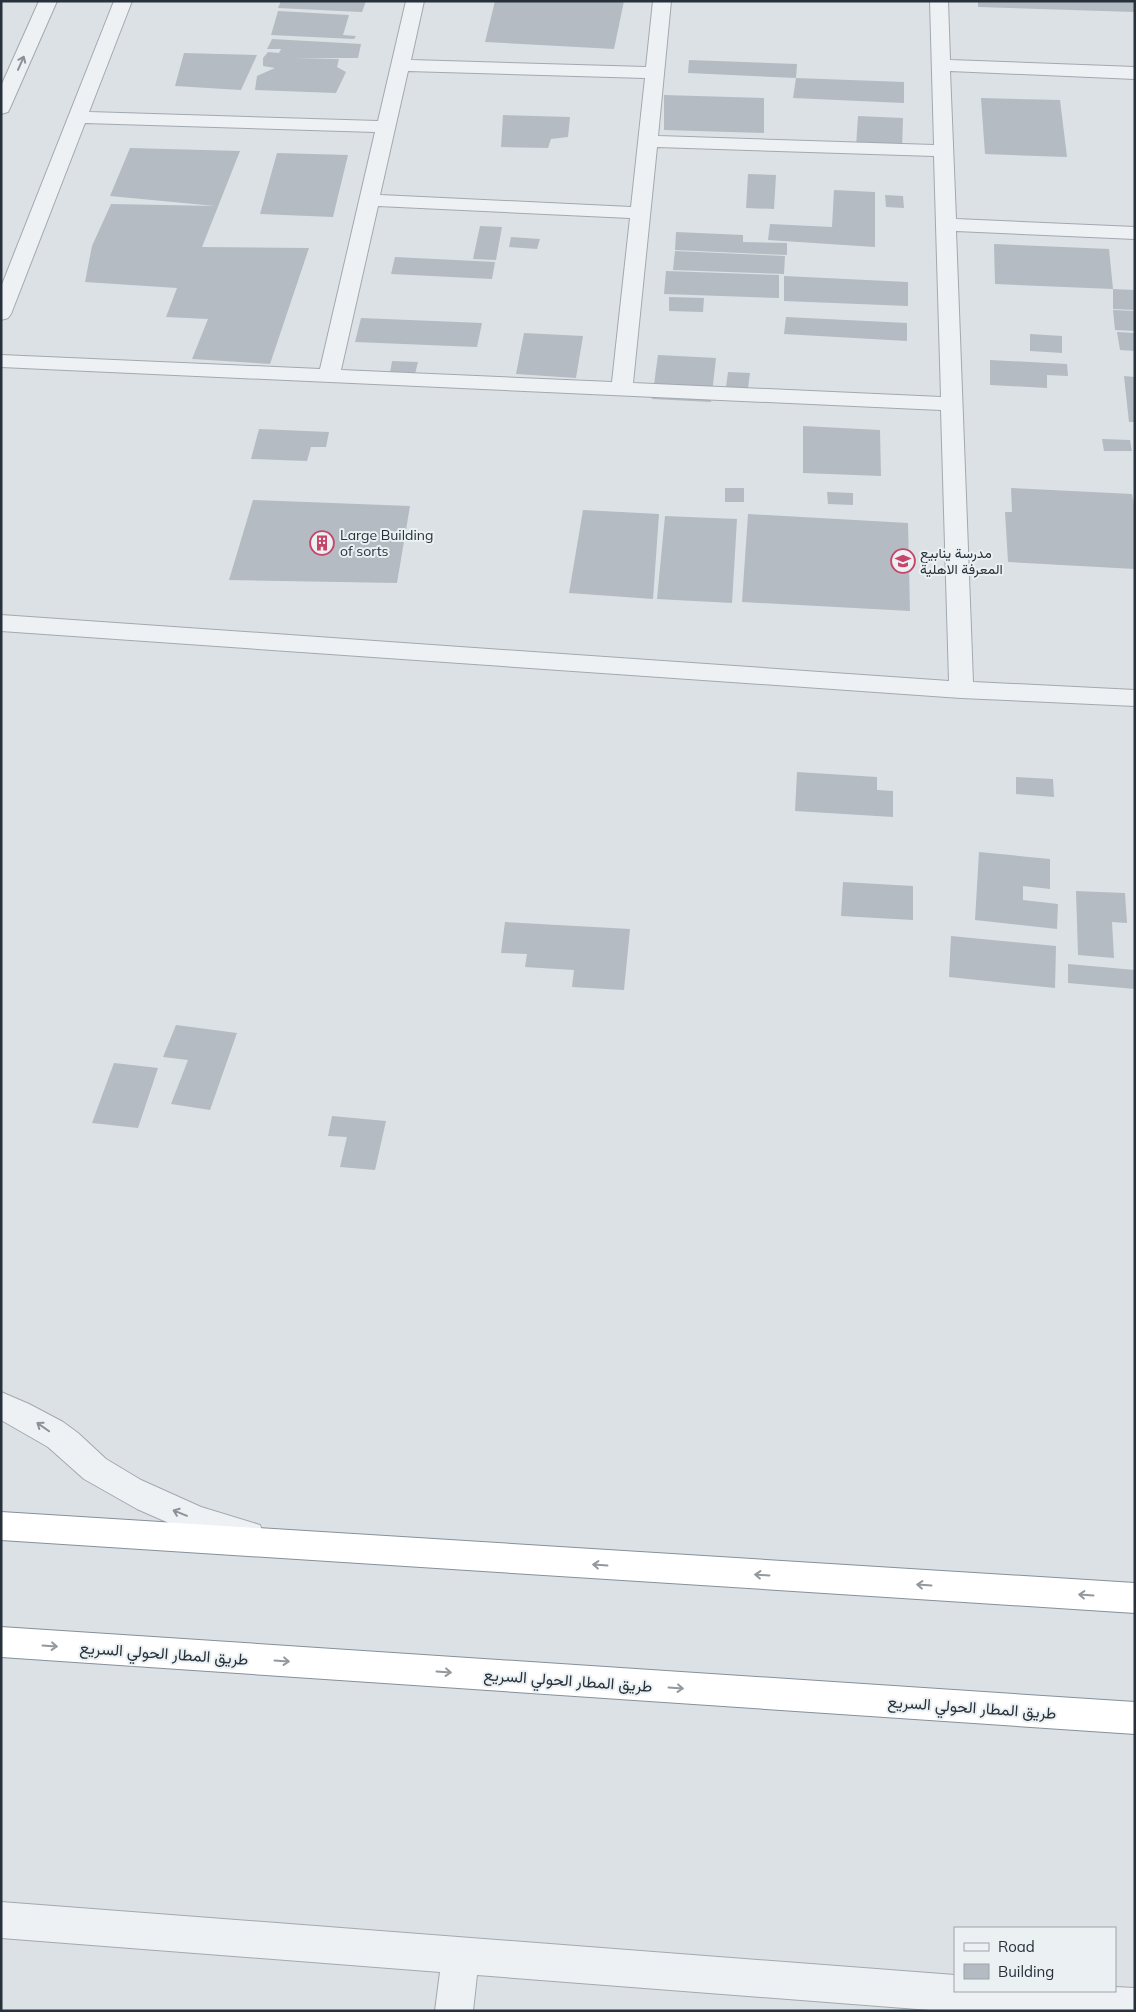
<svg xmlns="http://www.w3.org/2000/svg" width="1136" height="2012" font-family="Mulish,Vazirmatn,sans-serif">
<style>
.building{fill:#b4bbc2}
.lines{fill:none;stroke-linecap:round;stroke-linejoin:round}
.minor-casing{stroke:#a2a9af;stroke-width:2}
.highway-casing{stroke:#84909b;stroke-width:2}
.minor{fill:#eef1f4;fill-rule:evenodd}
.highway{fill:#fff;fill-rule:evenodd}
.oneway{stroke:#8a9198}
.oneway2{stroke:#93989d}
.labels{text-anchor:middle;stroke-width:4;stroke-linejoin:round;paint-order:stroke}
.poi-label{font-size:14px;fill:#27313b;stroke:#ebf0f3;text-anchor:start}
.near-street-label{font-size:16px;fill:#27313b;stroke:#ebf0f3}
</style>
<rect width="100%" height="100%" fill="#dce1e5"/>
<path class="building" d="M281,1H366L362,12L278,8Z
M495,1H624L614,49L485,42Z
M978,1H1135V12L978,7Z
M278,11L349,15L343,35L356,36L354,39L271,35Z
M272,39L361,44L358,58H295L339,59L337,67L346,72L336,93L255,90L257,76L275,68L263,66V58L268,52L279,53L281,49H267Z
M184,53L257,55L241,90L175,86Z
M689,60L797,64L796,78L688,73Z
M796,78L904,82V103L793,98Z
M664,95L764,98V133L664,130Z
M981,98L1060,100L1067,157L985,154Z
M503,115L570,117L568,137L551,139L548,148L501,147Z
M858,116L903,118L902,149L856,147Z
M130,148L240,151L202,247L309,248L270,364L192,359L208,319L166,317L177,288L85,282L92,246L111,204L215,206L110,196Z
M277,153L348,155L333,217L260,214Z
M748,174L776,175L774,209L746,208Z
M834,190L875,192V247L768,240L770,224L832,227Z
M885,195L903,196L904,208L886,207Z
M480,226L502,227L496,260L473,259Z
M676,232L743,235V242L787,243V255L675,250Z
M511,237L540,239L537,249L509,247Z
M994,244L1109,249L1113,289L995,284Z
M675,251L785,256L784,274L673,270Z
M395,257L495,262L492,279L391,274Z
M666,271L779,275V298L664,294Z
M784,276L908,282V306L784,301Z
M1113,289L1135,290V310L1113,309Z
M669,297L704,298L703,312L669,311Z
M1113,310L1135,311V331L1115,330Z
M786,317L907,323V341L784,334Z
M361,318L482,323L477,347L355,342Z
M1117,332L1135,333V351L1120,350Z
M524,333L583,336L576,378L516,374Z
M1030,334L1062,336V353L1030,351Z
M658,355L716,358L711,402L652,399Z
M990,360L1067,364L1068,376L1047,375V388L990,385Z
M392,361L418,362L415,374L390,373Z
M728,372L750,373L748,388L726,387Z
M1124,376L1135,377V422H1129Z
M803,426L880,430L881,476L803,473Z
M259,429L329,432L326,447H311L307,461L251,459Z
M1102,439L1130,440L1132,451H1104Z
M725,488H744V502H725Z
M1011,488L1132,494L1135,510V569L1008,562L1005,512H1012Z
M827,492L853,493V505L828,504Z
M253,500L410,506L397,583L229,580Z
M583,510L659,514L653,599L569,593Z
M748,514L908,523L910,611L742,602Z
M665,516L737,519L732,603L657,599Z
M797,772L877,777V790L893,791V817L795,811Z
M1016,777L1053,779L1054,797L1016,794Z
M979,852L1050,859V889L1023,886V900L1058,904L1057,929L975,920Z
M843,882L913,886V920L841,916Z
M1076,891L1125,893L1127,923L1112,922L1114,958L1078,955Z
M505,922L630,929L624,990L572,987L574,970L525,967L527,954L501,953Z
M951,936L1056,946L1055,988L949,977Z
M1068,964L1135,970V989L1068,983Z
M176,1025L237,1033L210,1110L171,1104L188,1060L163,1057Z
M114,1063L158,1068L138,1128L92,1123Z
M332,1116L386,1121L375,1170L340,1167L347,1137L328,1136Z"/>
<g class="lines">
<g class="minor-casing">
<path id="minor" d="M39,1H57L10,108L8,112L1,114V86Z
M114,1H132L89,112L378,121L406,1H424L411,60L646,67L653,1H671L658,136L934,145L930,1H948L950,60L1135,67V79L950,71L956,219L1135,227V239L956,231L973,682L1135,690V706L961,698L1,631V615L949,681L941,410L1,367V355L320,369L375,132L85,123L11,314L8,318L1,320V287ZM408,71L645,78L631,207L380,195ZM657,147L934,156L941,397L633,383ZM378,206L630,218L612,382L341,370Z
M1,1392L29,1404L63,1422L78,1433L106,1459L141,1480L201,1507L260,1525L264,1535L260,1545L248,1549L229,1545L178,1527L137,1509L84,1479L48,1447L1,1420Z
M1,1902L955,1975V1991H1115V1987L1135,1988V2011H943L477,1975L473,2011H435L440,1972L1,1938Z"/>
</g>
<g class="highway-casing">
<path id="highway" d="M1,1512L1135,1583V1613L1,1540Z
M1,1627L1135,1702V1734L1,1657Z"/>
</g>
<use href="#minor" class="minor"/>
<use href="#highway" class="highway"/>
</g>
<defs><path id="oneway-shaft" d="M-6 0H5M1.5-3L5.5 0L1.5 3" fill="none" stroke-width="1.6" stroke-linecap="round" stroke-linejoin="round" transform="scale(1.25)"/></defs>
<g class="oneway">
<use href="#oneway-shaft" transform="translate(21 63) rotate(-66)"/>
<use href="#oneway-shaft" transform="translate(43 1427) rotate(-145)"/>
<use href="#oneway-shaft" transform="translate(180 1513) rotate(-158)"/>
</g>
<g class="oneway2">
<use href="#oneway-shaft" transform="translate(600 1565) rotate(-176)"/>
<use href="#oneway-shaft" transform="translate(762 1575) rotate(-176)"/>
<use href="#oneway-shaft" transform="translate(924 1585) rotate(-176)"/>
<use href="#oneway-shaft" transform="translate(1086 1595) rotate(-176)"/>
<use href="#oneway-shaft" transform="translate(50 1646) rotate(4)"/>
<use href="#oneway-shaft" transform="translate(282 1661) rotate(4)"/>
<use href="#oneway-shaft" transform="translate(444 1672) rotate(4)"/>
<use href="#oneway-shaft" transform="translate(676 1688) rotate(4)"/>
</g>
<defs>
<g id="building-ring" transform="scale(1.25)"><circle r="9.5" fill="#ebf0f3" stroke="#c64569" stroke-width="1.5"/><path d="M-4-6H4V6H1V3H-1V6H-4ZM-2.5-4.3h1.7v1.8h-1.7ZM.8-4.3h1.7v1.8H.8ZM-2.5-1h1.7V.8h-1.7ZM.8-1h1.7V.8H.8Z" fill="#c64569"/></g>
<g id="school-ring" transform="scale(1.25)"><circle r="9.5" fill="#ebf0f3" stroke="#c64569" stroke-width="1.5"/><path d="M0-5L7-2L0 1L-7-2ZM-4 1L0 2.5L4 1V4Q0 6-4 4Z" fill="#c64569"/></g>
</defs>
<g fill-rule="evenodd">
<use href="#building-ring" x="322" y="543"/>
<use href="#school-ring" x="903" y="561"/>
</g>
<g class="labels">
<g class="poi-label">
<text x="340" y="540">Large Building<tspan x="340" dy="16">of sorts</tspan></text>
<text x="920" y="558">مدرسة ينابيع<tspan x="920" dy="16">المعرفة الاهلية</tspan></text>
</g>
<g class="near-street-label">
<text transform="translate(164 1653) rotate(4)" y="6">طريق المطار الحولي السريع</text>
<text transform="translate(568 1680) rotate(4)" y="6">طريق المطار الحولي السريع</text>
<text transform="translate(972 1707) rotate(4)" y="6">طريق المطار الحولي السريع</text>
</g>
</g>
<rect width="1136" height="2012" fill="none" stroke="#27313b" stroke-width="5"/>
<rect x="954" y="1927" width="162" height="65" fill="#ebf0f3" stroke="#9da4a9"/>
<rect x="964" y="1943" width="25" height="8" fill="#eef1f4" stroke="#9da4a9"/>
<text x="998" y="1952" font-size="15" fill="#27313b">Road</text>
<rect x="964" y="1964" width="25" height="15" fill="#b4bbc2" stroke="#9da4a9"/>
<text x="998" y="1977" font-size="15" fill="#27313b">Building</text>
</svg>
